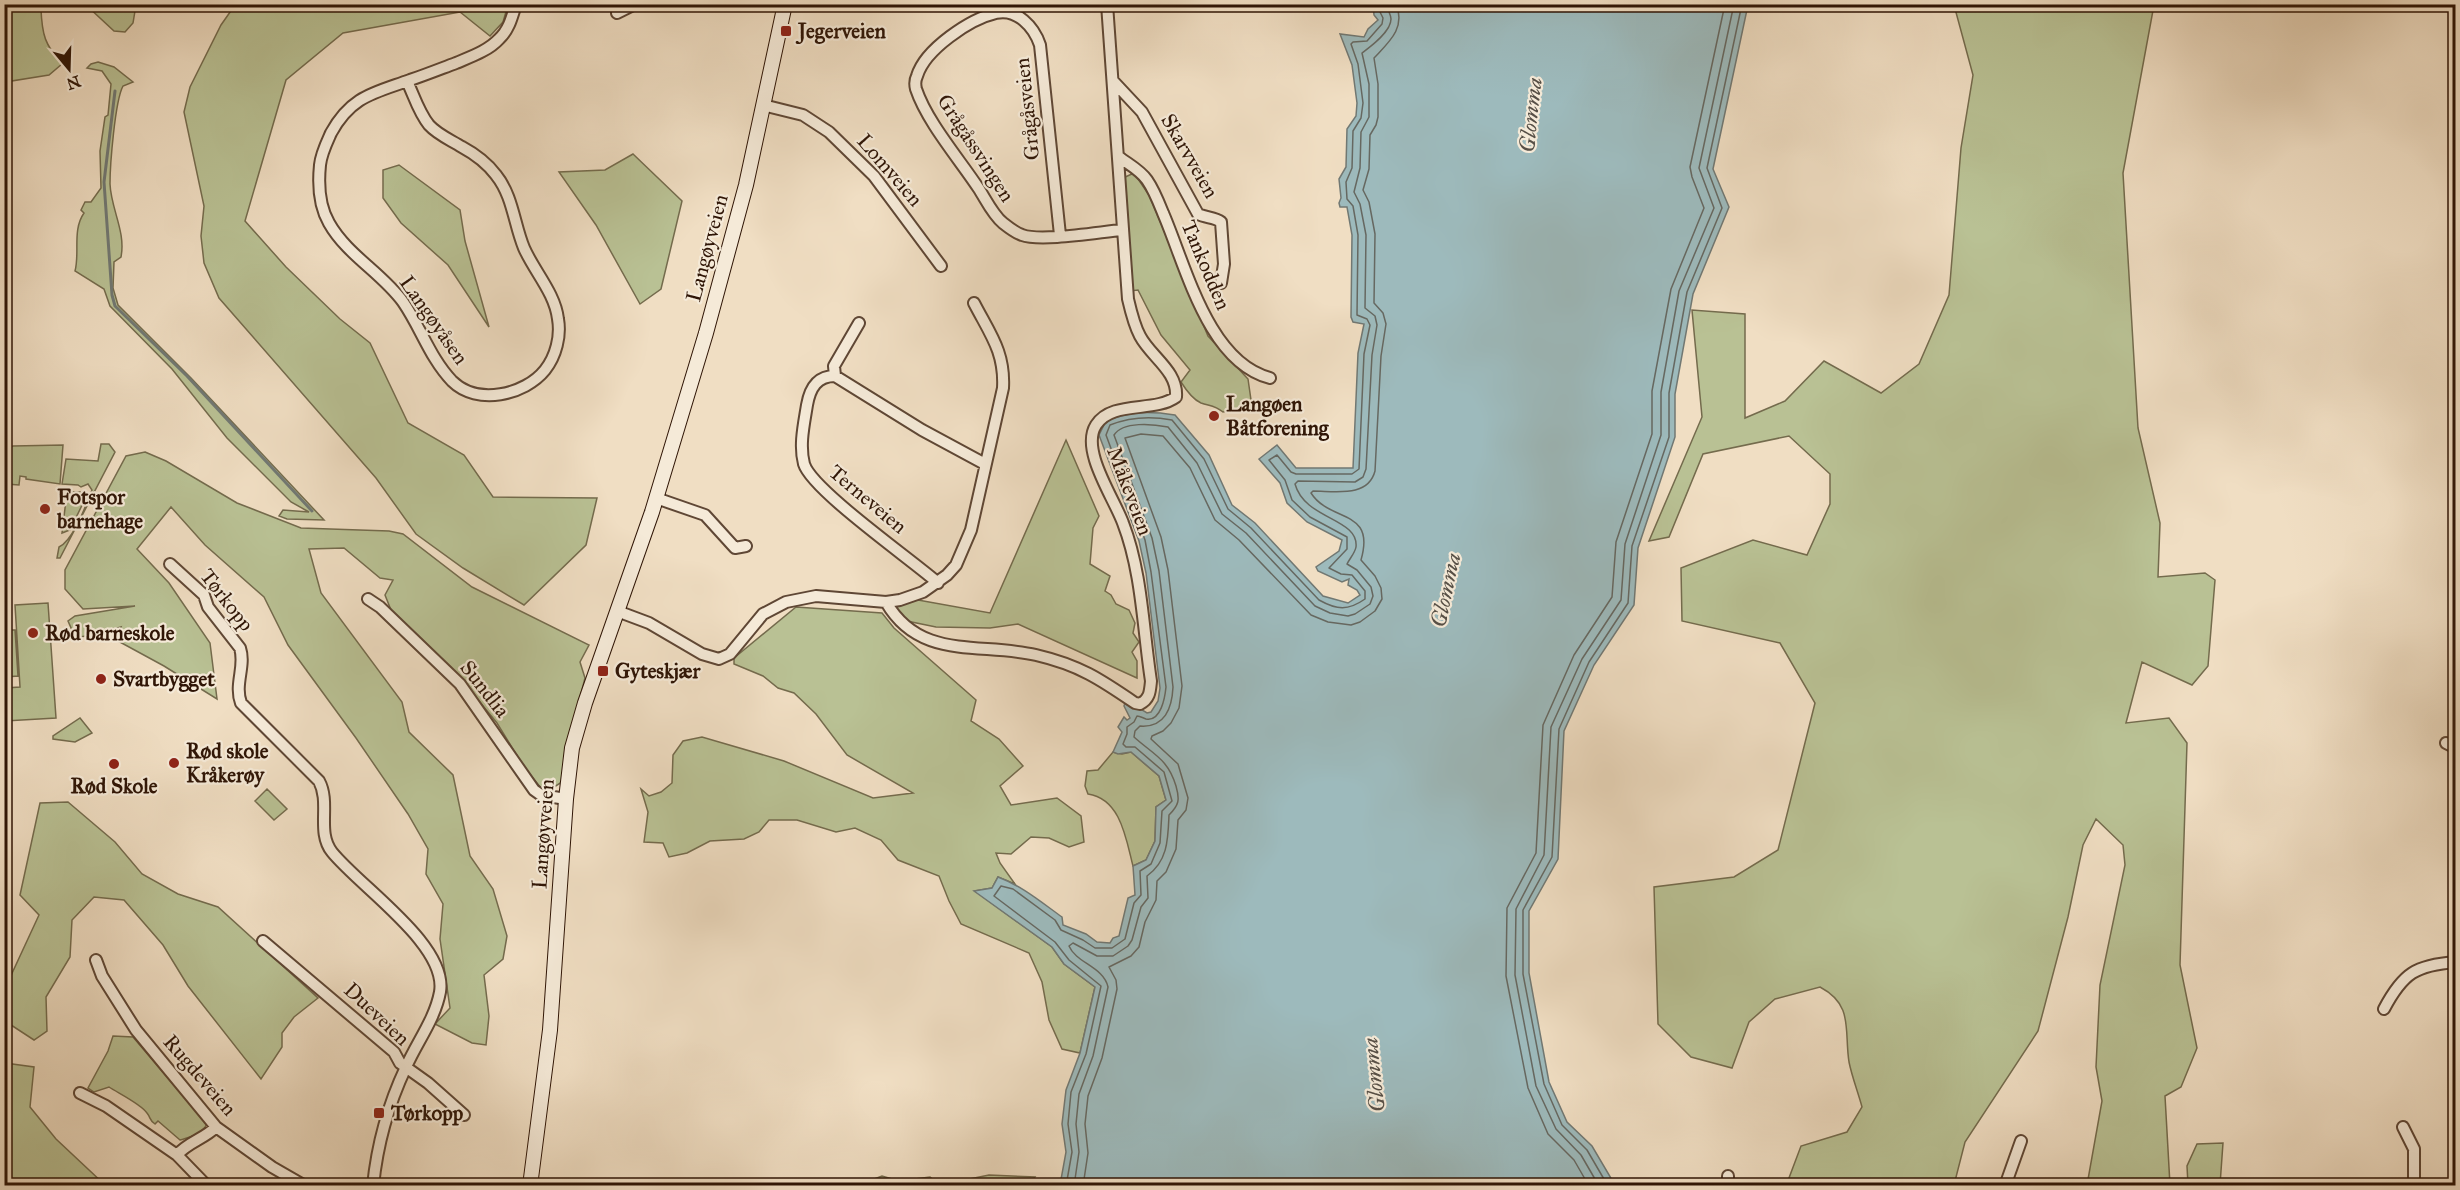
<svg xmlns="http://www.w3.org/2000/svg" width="2460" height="1190" font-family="'IM FELL Great Primer',serif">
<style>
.green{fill:#b9c194;stroke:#746b4d;stroke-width:1.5}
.water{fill:#9dbabc;stroke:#717873;stroke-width:1.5}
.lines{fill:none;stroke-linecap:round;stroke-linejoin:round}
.shore{stroke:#666861;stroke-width:1.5}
.stream{stroke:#717873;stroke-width:3}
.minor-casing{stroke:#5f4735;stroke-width:14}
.secondary-casing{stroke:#2f1506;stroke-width:16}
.minor{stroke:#f5ead8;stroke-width:10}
.secondary{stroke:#f5ead8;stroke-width:14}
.poi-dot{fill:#8f2418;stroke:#f5ead8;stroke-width:2}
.labels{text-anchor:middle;stroke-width:4.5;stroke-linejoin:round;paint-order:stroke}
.poi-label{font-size:21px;font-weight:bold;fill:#2f1506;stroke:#f5ead8;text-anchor:start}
.street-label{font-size:21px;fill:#2f1506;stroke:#f5ead8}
.water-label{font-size:22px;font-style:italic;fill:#564f46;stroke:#f5ead8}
</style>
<rect width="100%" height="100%" fill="#f0dec3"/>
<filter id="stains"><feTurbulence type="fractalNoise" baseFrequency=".00333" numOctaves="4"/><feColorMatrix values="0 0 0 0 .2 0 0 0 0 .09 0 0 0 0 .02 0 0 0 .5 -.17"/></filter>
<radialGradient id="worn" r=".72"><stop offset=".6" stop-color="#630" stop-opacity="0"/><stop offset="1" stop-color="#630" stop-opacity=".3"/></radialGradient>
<path class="green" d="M4,5H49L41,9C42,35 45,45 62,64L49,75L5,82Z
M86,5H136L133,23L125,32L114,31Z
M235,5H508L503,22L490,36L460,12L343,33L286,80L245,221L286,267L340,319L370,343L408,423L464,455L493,497L597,498L586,545L524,605L463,568L416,534L376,478L219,298L204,263L201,236L204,206L184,112L190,87L221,25Z
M1954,5H2154L2123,173L2138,428L2160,523L2158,577L2205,573L2215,580L2208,666L2192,685L2142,662L2126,723L2169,718L2187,743L2180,965L2197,1048L2181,1087L2165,1096L2170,1185H2087L2102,1101L2096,1067L2100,985L2125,865L2123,845L2096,819L2083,845L2068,917L2038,1031L1965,1142L1954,1185H1789V1178L1801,1146L1847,1132L1862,1107C1858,1092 1852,1077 1849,1062C1844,1030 1854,1005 1820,987L1775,999L1749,1022L1732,1068L1691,1057L1658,1024L1654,887L1734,877L1778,850L1815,703L1780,643L1682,621L1681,568L1753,540L1807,555L1830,504V474L1789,436L1703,454L1669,537L1649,541L1702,417L1692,310L1745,314V418L1785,401L1824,361L1881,393L1919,364L1949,295L1961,148L1973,75Z
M98,62L114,67L133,82L123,86C115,101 110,165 110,184C111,209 126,232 121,257L114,262L113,288L118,305L191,378L324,520L287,519L279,516L283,510L309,512L291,502L227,438L172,369L110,306L104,289L75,271C80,253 72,230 84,213L81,210L85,202H91L101,188L100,151L105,117L108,115L111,84L102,71L87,68L91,64Z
M633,154L682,201L661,289L640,304L596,225L559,172L605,170Z
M399,165L460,210L465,241L489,327L448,265L401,223L383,198V170Z
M1134,173L1149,195L1208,336L1248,379L1252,407L1223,412C1215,405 1210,406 1201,403C1192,399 1186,390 1181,382L1190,370L1161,335L1138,290L1130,291L1123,178Z
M1066,440L1099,516L1093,528L1090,564L1110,576L1105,591L1111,595L1116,604L1129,610L1135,623L1133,633L1139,642L1132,652L1137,661V678L1018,624L990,628L936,627L902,620L894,609L899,603L918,600L990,613Z
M101,444H109L115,452L60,558H57L59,547C73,541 86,505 92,490L88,484L81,487L78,485L62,484L66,459L98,461Z
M63,445L60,484L26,479V477L20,476L19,485L6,484L5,449L13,446Z
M145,452L166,461L237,503L301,528L389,531L403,534L472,587L589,645L580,662L585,678L574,721L562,782L551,789L541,788L524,767L497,723L459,677L391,610L385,595L393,580L380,578L344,548L309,549L321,593L402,702L409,732L453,775L470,856L493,889L507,936L503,959L484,975L489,1016L486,1045L472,1043L435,1024L450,1008L440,939L443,904L426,874L428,849L408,814L356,738L288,645L264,597L205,545L171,507L137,549L169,583L210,643L217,699L164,666L118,641V634L121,627L94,635L79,637L72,630L68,621L75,616L135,606L83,609L65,589V570L126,456Z
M67,492H80L86,497L70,530L62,533Z
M48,603L56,718L5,721V688L20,687L15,605Z
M796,607L882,613L894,628L976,700L971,721L999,739L1023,766L1000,786L1011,805L1057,798L1081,816L1084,842L1069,847L1049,838L1031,837L1011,854L996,853L1000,863L1015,884L998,877L992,888L975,891L1052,947L1064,964L1095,987L1080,1053L1062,1049L1049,1020L1042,982L1029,953L961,924L949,901L939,876L898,860L881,840L855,828L836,832L797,820H769L759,832L744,839L710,841L687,853L669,857L663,843L644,842L648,812L641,789L649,796L661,792L672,783L673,755L683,741L702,737L784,761L873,798L913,793L847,755L816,714L794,693L778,688L763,676L734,664V658Z
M5,630H15L18,676L5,677Z
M80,718L92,733L75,742L53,739V736Z
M1113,752L1122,754L1131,752L1159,776L1166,800L1156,807L1155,841L1146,860L1133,866C1126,839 1121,799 1088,794L1085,786L1087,771L1098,770Z
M267,789L287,809L274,820L255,801Z
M68,802L115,842L142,874L178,894L218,907L318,998L294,1017L282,1033V1047L261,1079L188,986L163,945L124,900L94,897L72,920L70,957L46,997L47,1031L34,1040L11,1025L8,982L39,915L20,895L40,803Z
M113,1036L133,1037L207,1124C201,1135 191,1137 180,1140L158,1121L155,1124C149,1120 151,1118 147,1113C141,1104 118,1093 109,1087L94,1092L88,1088L108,1051Z
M5,1063L34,1067L30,1107L56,1139L105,1185H5Z
M2223,1143L2220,1185H2188L2187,1166L2197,1144Z
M989,1175L1035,1177L1029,1186H871L869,1181L882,1176L899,1181L930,1177L940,1185Z"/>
<path class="water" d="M1373,5H1748L1713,169L1729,207L1693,294L1675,394V437L1638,548L1634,605L1594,665L1564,731L1558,859L1529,911V973L1549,1082L1567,1122L1592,1146L1615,1185H1060L1066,1152L1062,1124L1066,1090L1080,1053L1095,987L1064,964L1052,947L974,891L992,888L998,877C1022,886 1041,902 1062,917L1063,925L1086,934L1097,942L1110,943L1113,938L1119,936L1128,898L1135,895L1133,866L1146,860L1155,841L1156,807L1166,800L1159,776L1131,752L1118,754L1113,752L1122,732L1118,727L1124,717L1127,720L1130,718L1124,706L1126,700L1147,713L1151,712L1158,701L1160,688L1146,573L1139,541L1099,435L1106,421C1129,411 1150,411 1175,415L1209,455L1232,505L1255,523L1323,596L1348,603L1360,595L1357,590L1348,585L1349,579L1342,582L1318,571L1316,567L1339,551L1342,540L1307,522L1287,503L1280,483L1259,459L1277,445L1296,468H1353L1358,353L1364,324L1353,322L1351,317L1352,235L1347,207H1340L1339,203L1341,198L1339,179L1346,167L1347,129L1356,116L1357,103L1352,65L1340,34L1364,37L1368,29L1378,20L1374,15Z"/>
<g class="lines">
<path class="shore" d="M1066,1186L1072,1152L1068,1124L1071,1092L1086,1054L1101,986L1069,960L1055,942L994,896L1001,886L1013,889L1055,920L1061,930L1083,940L1095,948H1112L1125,939L1134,903L1141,895L1140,871L1151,864L1160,843L1162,811L1172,801L1164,772L1135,747H1126L1123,744L1127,734V727L1134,722L1137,716C1140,716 1143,718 1146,719C1161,722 1165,697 1166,687L1151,572L1145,540L1106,435L1110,425C1130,417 1151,416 1172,420L1204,459L1228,509L1251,528L1319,600C1337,610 1348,611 1365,599V591L1352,575L1341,574L1329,568L1347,549V537L1310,517L1292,500L1285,480L1269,460L1277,455L1291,472L1296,474H1352L1359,469L1364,354L1370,325L1367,319L1357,315L1358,235L1353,206L1347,199L1346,182L1352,168L1353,131L1361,118L1363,103L1358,64L1351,44L1353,42L1367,41L1382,24L1383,18L1380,12L1379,4
M1074,1186L1079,1152L1076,1124L1079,1094L1093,1056L1108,987C1104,967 1076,963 1069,946L1073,943L1097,956H1113L1128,946L1132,940L1141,907L1148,898L1147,876C1168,861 1168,839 1169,815C1179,805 1180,800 1176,786C1168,759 1154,755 1134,737L1135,731L1140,726C1165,728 1172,708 1173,687L1159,571L1152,538L1114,435C1123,421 1153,424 1168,427L1197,463L1222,514L1246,533L1315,606L1330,613L1348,616L1355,614L1370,604L1373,596L1371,587L1357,570L1347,564C1350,558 1355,553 1356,547C1359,518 1305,520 1295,484L1298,481L1355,482L1363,477L1366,469L1372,355L1377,325L1375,316L1365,308L1366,235L1360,204L1354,192L1360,168L1361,132L1369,117V84L1362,53C1370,47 1391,32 1391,19C1391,14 1387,10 1387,4
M1083,1186L1088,1153L1085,1124L1088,1096L1102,1058L1117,989L1116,980L1109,967L1131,956L1139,947L1145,922L1156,900L1157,881L1166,872L1176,849L1178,820L1186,810L1188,798L1178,764L1151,739L1152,736L1163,731L1171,723L1179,708L1182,686L1168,570L1161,537L1125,438L1141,434L1163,436L1190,468L1215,520L1239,540L1311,615L1328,622L1351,625L1360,622L1375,611L1382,599L1381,588L1375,576L1361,560C1376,508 1330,523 1311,493L1313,491C1335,491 1368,498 1375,471L1381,356L1386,324L1383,313L1374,303L1375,234L1369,202L1363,190L1369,169L1370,135L1376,125L1378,117V84L1374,58C1389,42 1406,28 1396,4
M1589,1186L1574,1160L1548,1134L1528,1088L1506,976L1507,908L1536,853L1543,725L1574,655L1612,597L1616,542L1652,434V391L1671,289L1704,208L1692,177L1690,167L1725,4
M1599,1186L1581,1155L1556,1129L1536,1086L1515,975L1516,909L1544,855L1551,727L1582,659L1621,600L1625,544L1661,435V392L1679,291L1714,208L1699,168L1734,4
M1608,1186L1587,1150L1562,1125L1544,1084L1523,974V910L1552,857L1559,729L1589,662L1628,603L1632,546L1669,437V393L1687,292L1722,208L1707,168L1742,4"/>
<path class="stream" d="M115,91L104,182L112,295L115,306L187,376L312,511"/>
<g class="minor-casing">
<path id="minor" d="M617,13L635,4
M407,81C414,96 419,113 429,125C438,135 451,140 462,147C475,154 487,163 496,175C513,196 514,224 524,248C534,271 555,293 558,319C561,336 556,356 545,370C525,395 477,406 452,381C430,358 421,328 403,302C382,273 347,255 329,223C319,206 318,185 320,165C321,154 326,144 331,133C351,96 374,93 410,80C425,75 440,69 456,63C470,57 488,51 499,39C509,30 512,17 516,4
M1113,81L1142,112L1198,214C1206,218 1215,217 1221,222L1224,264L1221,283
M763,105L803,115L829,132L874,176L941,266
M1119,157C1128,164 1140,170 1147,180C1154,190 1159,203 1163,213C1186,266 1208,362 1270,378
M1060,235L1040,45C1034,27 1017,8 996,13C970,19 925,49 917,76C915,80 915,85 916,89C927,122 960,160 979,189C986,200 993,215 1003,223C1008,227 1016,233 1022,235C1041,242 1099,232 1122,230
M835,376L834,366L859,323
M656,498L705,515L735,548L746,546
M170,564L204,595L208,607L240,648C246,666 234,684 241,703L319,781C331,803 316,832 332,852C360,887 448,945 440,992C435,1019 417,1042 406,1067C389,1103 377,1146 373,1186
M938,583C912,560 812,490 804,464C799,445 804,424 807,405C810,388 817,376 835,376L922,430L985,464
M368,599L380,607L460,684L534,790L541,795L566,799
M886,602C920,661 980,642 1036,655C1079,665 1100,679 1135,703L1140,704C1150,699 1150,691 1151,681C1143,629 1142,572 1123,523C1114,498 1080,450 1096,425C1112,400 1154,413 1176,397C1178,371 1151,357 1140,336C1134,325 1131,312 1128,299L1107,4
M617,611L649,623L702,654L719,659L730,654L763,614L786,602L816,596L886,602L900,600L923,592L947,575L956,565L971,530L1003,388C1005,352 990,334 974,303
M2446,743L2456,748
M263,941L394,1052L400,1063L428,1083L464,1115
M96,960L102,976L136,1030L216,1127L272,1167L305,1186
M2384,1009C2403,973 2416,965 2456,962
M80,1093L106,1106L177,1155L207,1186
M2403,1127L2414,1149V1186
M177,1155C188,1142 204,1139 216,1127
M1728,1176V1186
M2005,1186L2021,1141"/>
</g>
<g class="secondary-casing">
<path id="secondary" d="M530,1186L550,1030L566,799L572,748L585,703L652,512L706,333L746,185L785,4"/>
</g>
<use href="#minor" class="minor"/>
<use href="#secondary" class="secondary"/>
</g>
<g class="poi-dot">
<rect x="780" y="25" width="12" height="12" rx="3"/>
<circle cx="1214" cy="416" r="6"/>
<circle cx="45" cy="509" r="6"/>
<circle cx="33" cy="633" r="6"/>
<rect x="597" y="665" width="12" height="12" rx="3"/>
<circle cx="101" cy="679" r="6"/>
<circle cx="174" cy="763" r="6"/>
<circle cx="114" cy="764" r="6"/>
<rect x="373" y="1107" width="12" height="12" rx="3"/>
</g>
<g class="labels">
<g class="poi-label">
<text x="798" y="38">Jegerveien</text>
<text x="1226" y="411">Langøen<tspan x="1226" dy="24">Båtforening</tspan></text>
<text x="57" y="504">Fotspor<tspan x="57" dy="24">barnehage</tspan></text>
<text x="45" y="640">Rød barneskole</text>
<text x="615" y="678">Gyteskjær</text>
<text x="113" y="686">Svartbygget</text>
<text x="186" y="758">Rød skole<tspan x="186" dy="24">Kråkerøy</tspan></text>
<text x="114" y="793" text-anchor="middle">Rød Skole</text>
<text x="391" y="1120">Tørkopp</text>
</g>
<g class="street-label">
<text transform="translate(1027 109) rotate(-96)" y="7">Grågåsveien</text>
<text transform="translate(976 148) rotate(57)" y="7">Grågåssvingen</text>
<text transform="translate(1190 156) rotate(60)" y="7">Skarvveien</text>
<text transform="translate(890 170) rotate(49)" y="7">Lomveien</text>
<text transform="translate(707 248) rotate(-75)" y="7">Langøyveien</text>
<text transform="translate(1206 265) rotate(67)" y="7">Tankodden</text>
<text transform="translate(434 320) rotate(55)" y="7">Langøyåsen</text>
<text transform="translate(1130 491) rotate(69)" y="7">Måkeveien</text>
<text transform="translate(868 499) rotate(40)" y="7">Terneveien</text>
<text transform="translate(227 600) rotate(52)" y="7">Tørkopp</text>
<text transform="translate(485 689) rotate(52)" y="7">Sundlia</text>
<text transform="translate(543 834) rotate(-86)" y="7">Langøyveien</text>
<text transform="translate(377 1014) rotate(43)" y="7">Dueveien</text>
<text transform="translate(200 1075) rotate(49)" y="7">Rugdeveien</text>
</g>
<g class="water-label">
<text transform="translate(1530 115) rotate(-84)" y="8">Glomma</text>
<text transform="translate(1445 590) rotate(-78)" y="8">Glomma</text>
<text transform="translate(1373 1075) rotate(-96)" y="8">Glomma</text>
</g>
</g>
<rect width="2460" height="1190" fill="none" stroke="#f0dec3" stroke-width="24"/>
<rect x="6" y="6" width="2448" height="1178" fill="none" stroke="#2f1506" stroke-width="3"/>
<rect x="12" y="12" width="2436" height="1166" fill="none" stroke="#2f1506" stroke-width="1.5"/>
<g transform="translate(69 69) rotate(161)" stroke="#f5ead8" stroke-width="4.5" paint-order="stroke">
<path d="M0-4.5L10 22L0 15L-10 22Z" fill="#2f1506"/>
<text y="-9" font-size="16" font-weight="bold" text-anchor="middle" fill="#2f1506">N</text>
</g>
<rect width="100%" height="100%" filter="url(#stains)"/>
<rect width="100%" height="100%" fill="url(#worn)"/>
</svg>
